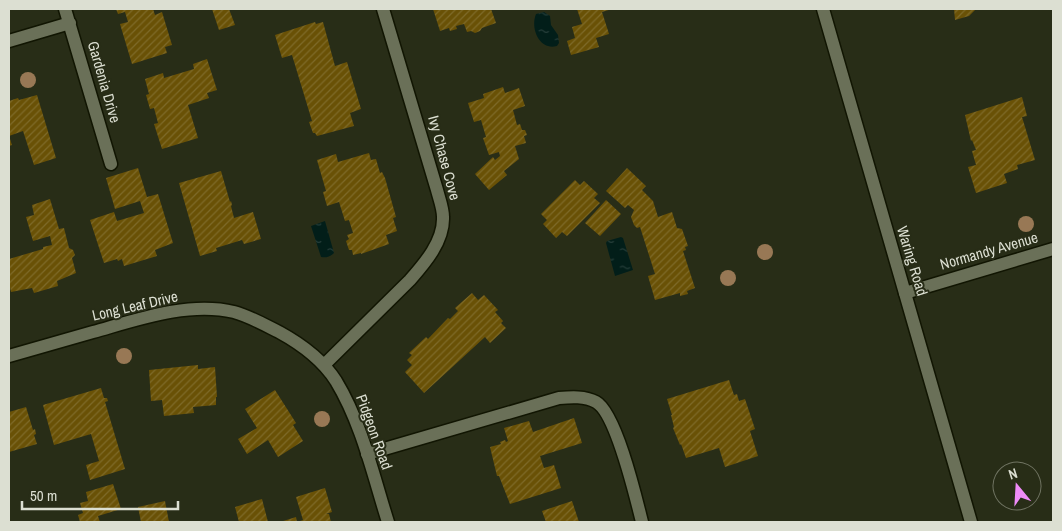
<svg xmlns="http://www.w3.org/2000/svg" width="1062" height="531" font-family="'Archivo Narrow',sans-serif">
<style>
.water{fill:url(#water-ripples)}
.building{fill:url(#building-hatch)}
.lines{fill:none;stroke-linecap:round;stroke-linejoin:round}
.service-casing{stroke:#111502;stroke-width:15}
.minor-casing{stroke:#111502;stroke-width:15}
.secondary-casing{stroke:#111502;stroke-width:15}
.service{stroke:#6a7058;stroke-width:12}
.minor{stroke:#6a7058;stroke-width:12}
.secondary{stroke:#6a7058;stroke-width:12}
.tree{fill:#987855}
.labels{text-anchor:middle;stroke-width:4;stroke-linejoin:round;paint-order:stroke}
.street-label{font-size:15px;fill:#dcdfd2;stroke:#282d17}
</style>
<defs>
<pattern id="water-ripples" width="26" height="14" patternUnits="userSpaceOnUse" patternTransform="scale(1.25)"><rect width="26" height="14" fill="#021e19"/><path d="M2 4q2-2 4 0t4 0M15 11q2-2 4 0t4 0" fill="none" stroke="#263e3a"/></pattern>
<pattern id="building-hatch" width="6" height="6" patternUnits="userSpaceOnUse" patternTransform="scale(1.25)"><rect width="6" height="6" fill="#695106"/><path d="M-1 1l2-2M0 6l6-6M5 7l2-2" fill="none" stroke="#7e6a29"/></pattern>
</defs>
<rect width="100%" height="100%" fill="#282d17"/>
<path class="water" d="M544,12L550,16L551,25L558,35L559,43L557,46C539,51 530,28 536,14Z
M325,221L334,253C330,257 326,258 321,257L311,226Z
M621,237L623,238L633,270L615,276L606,243L607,241Z"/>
<path class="building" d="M116,9H153L155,15L162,12L172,45L165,47L167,53L132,64L120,24L128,22L125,12L118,14Z
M212,9H229L235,25L219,30Z
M433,9H491L496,23L482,28L480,31L475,33L471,31L467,32L464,24L456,26L457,29L450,31L449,28L440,31Z
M577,9H612L602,12L609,34L596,38L599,47L571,55L567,41L575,38L572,27L582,24Z
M954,9H976L969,16L955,20Z
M315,22L316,24L323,22L335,66L347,62L361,109L350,113L354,126L317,136L315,133H313L309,122L312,121L292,55L282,58L275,35Z
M207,59L217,90L207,93L209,98L188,105L198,138L162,149L154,124L158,123L154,108L150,109L146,95L149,94L145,79L163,73L164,78L194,69L193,64Z
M503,87L505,93L519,88L525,106L513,110L517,125L520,124L522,130H525L527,135L524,136L526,143L515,146L519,159L504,171L507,175L489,190L475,174L493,157L495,160L500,156L499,152L489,155L483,138L486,137L481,120L474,122L468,103L484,98L483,94Z
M37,95L56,158L34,165L23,131L9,136L12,145L9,146V101L18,98L19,100Z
M1022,97L1027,116L1022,117L1035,160L1017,165L1018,169L1004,174L1007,183L976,193L968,167L976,165L972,151L976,150L972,140L971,141L965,115Z
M369,153L371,160L376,159L380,173L382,172L385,178L396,217L393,218L397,231L386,235L389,244L361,254V253L353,255L352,250H349L346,241L349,239L347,235L353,233L349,220L345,221L339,202L327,206L323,192L326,191L317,160L336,154L338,162Z
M138,168L147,197L158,194L173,243L155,250L157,256L124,266L122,259L118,261L117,259L104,263L90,220L114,212L117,221L144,213L140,201L115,209L106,178Z
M627,168L646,186L642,190L653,201L658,217L672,212L677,228L682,229L688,246L685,247L686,250L683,251L695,288L687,291L688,294L680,296V293L655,300L648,276L655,274L640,227L637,228L634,225L631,217L634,210L628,205L625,208L606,191Z
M221,171L230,202L231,201L232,205L231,206L234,218L253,212L261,239L244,244L242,240L216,248L217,251L200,256L179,183Z
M575,180L580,185L584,181L598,194L594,198L600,203L567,236L562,232L556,238L543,224L547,220L541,214Z
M50,199L59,229L64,228L69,248L73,250L75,255L72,258L76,273L57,281L58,286L34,293L32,288L11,292L9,283V259L43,249V247L52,245L50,236L33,241L26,217L34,215L32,205Z
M606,200L621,214L600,236L585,223Z
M472,293L478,300L484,295L498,310L495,312L503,321L501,323L506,328L490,343L485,337L424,393L405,372L412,365L407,360L412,355L409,353L426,337L428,339L448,318L450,319L458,311L455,308Z
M198,365V369L215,367L217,397H216V405L193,407L194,413L164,416L162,400L151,401L149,370Z
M729,380L734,395L737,394L739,401L745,399L755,429L750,431L758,456L725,467L719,448L686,458L681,444L680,445L673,428L674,427L671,415H672L667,399Z
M101,388L104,398H107L108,401L105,402L125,469L90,480L86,465L99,461L91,434L54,445L43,405Z
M275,390L296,423L293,425L303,441L278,457L268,440L247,454L238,439L257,428L245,409Z
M26,407L33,430L35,429L36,434L34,435L37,444L9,452V412Z
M574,418L582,443L540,456L544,468L554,465L561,488L510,504L499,476H497L490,447L501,444L500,442L505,440L506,442L508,441L504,428L529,421L533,432Z
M113,484L121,509L98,516L100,522H80L78,515L83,513L80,503L88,501L86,492Z
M325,488L332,512L326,514H329L331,522H280L296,517L297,522L303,520L296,497Z
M262,499L268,522H239L235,507Z
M165,501L169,522H141L138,507Z
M572,501L579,522H546L542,511Z"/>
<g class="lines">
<g class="service-casing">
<path id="service" d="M367,454L559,398C571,397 585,396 596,402C616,413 636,498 642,522"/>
</g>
<g class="minor-casing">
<path id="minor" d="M65,9L111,164
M9,41L70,23
M905,293L1053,249
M9,356C37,348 65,340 93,332C136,320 188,301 234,312C249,316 265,325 279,332C301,344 322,359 336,381C362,424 373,475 388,522
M324,365L410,280C425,263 444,241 443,217C443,208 439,198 437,190L383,9"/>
</g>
<g class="secondary-casing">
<path id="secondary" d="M823,9L971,522"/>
</g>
<use href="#service" class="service"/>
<use href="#minor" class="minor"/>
<use href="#secondary" class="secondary"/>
</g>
<g class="tree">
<circle cx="28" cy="80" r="8"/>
<circle cx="1026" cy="224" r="8"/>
<circle cx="765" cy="252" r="8"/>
<circle cx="728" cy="278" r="8"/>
<circle cx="124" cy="356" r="8"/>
<circle cx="322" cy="419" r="8"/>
</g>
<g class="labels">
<g class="street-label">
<text transform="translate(104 82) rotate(74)" y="5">Gardenia Drive</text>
<text transform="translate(444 158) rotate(75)" y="5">Ivy Chase Cove</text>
<text transform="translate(989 251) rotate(-16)" y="5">Normandy Avenue</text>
<text transform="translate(912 261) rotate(73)" y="5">Waring Road</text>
<text transform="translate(135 306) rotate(-13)" y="5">Long Leaf Drive</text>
<text transform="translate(374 432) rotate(70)" y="5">Pidgeon Road</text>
</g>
</g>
<rect width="1062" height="531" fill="none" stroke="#dcdfd2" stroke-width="20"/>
<g transform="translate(1017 486) rotate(342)"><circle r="24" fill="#282d17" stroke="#707462"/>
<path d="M0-4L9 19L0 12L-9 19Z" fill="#ee8bf7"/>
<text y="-8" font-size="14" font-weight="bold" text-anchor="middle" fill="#dcdfd2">N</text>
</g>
<path d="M22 501v8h156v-8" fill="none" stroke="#dcdfd2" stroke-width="2.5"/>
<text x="30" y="501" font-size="15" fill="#dcdfd2" stroke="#282d17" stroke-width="4" paint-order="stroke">50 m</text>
</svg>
